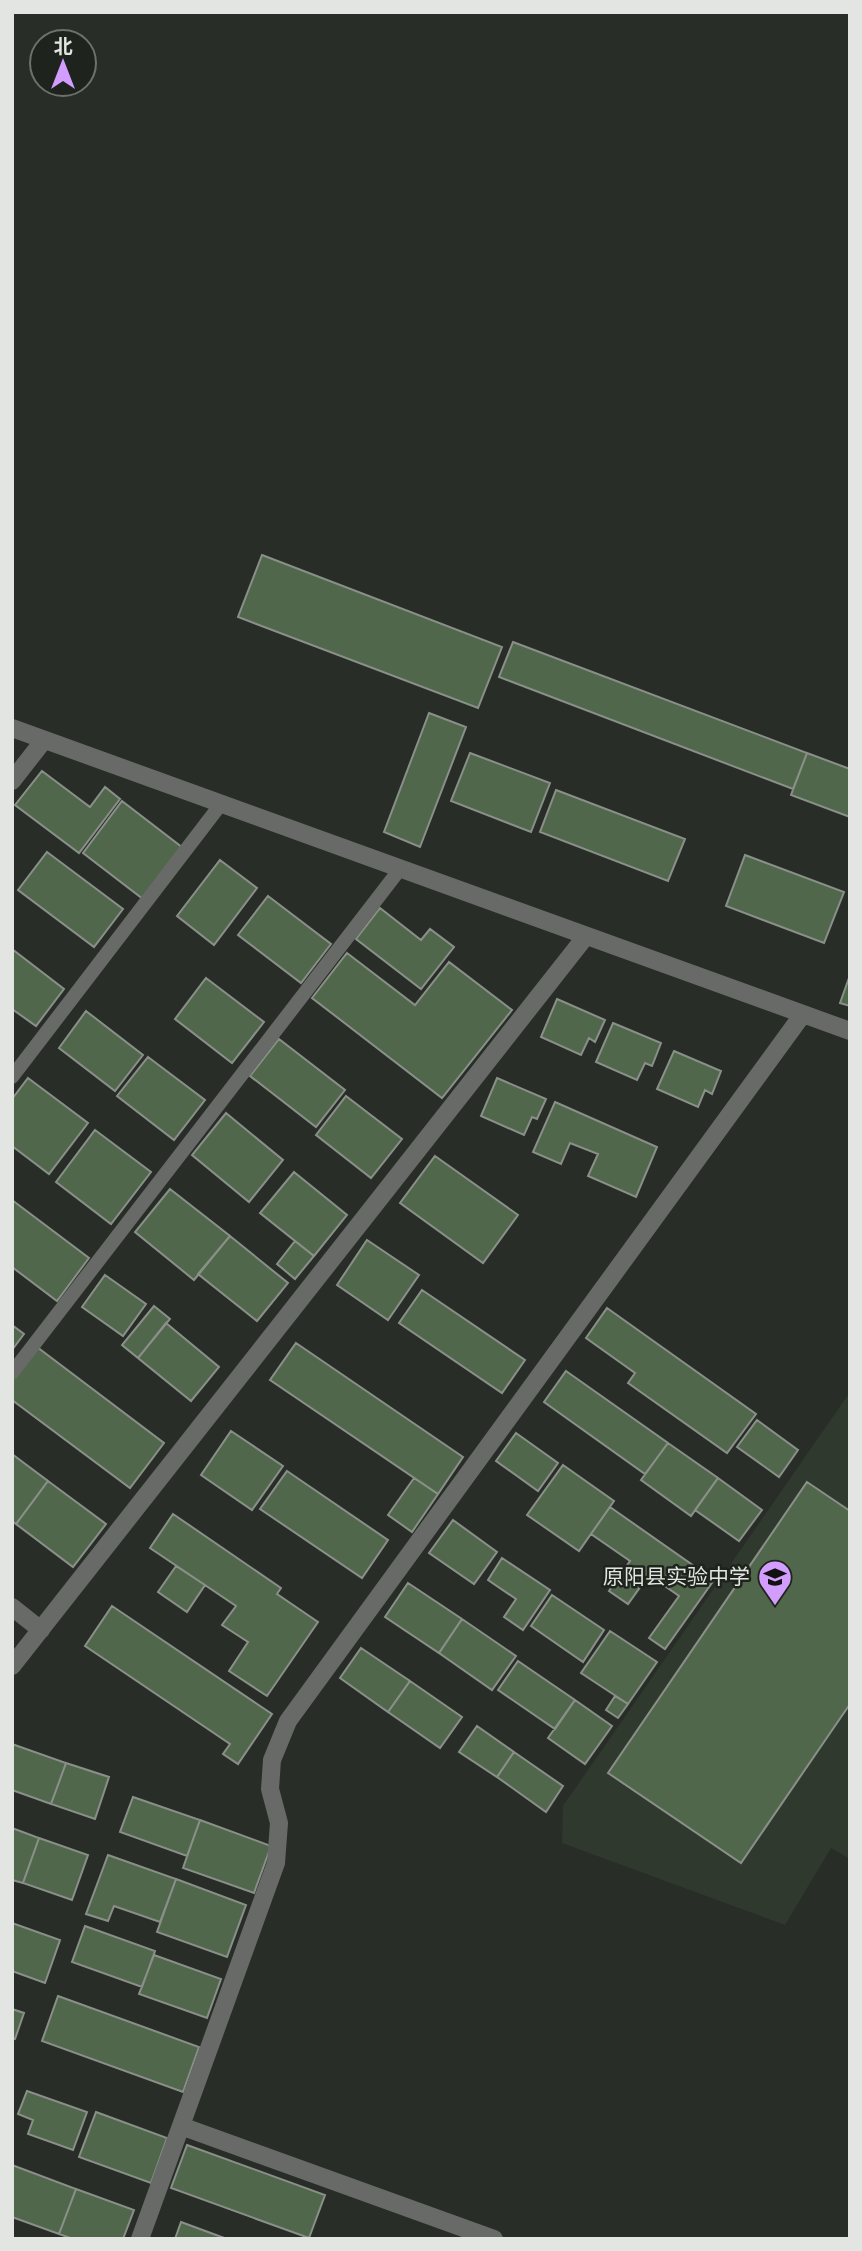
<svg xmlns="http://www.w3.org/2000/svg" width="862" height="2251" font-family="Arial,'Noto Sans SC',sans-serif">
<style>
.built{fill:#30392e}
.building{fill:#50674b;stroke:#8a9089;stroke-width:2}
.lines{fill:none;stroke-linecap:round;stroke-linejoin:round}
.lane{stroke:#676a66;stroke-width:14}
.street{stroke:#676a66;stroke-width:18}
.labels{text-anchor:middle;stroke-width:5;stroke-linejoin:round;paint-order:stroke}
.poi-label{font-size:21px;fill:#e2e5e1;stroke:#1e231d;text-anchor:end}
</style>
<rect width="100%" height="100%" fill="#282d27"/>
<path class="built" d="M850,1392V1859L831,1848L785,1925L562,1843L563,1806Z"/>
<path class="building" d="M262,555L502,647L478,708L238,617Z
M513,642L807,753L793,789L499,677Z
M429,713L466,727L420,847L384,832Z
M470,753L550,783L531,832L451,801Z
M807,753L850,769V817L791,795Z
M42,771L90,807L105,787L120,799L79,853L15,805Z
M556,790L685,839L668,881L540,832Z
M122,801L183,848L143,899L83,853Z
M47,852L123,909L94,947L18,890Z
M745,855L844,892L824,943L726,906Z
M220,860L257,888L214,945L177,916Z
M268,896L331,944L301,983L238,935Z
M380,908L421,940L430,929L454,947L421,989L356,939Z
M12,949L64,989L36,1026L12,1009Z
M347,953L415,1005L449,962L512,1010L442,1098L312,998Z
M850,975V1006L840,1003Z
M206,978L264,1022L232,1063L175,1019Z
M557,999L605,1020L595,1042L589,1038L581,1055L541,1037Z
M86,1011L143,1055L115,1091L59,1048Z
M613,1023L661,1043L652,1066L645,1063L637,1080L596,1062Z
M279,1039L345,1090L316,1127L250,1076Z
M674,1051L721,1071L712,1094L705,1090L698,1107L657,1089Z
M148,1057L205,1100L174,1140L117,1096Z
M28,1078L88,1123L49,1174L12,1146V1099Z
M497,1078L546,1099L537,1119L532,1117L524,1135L481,1116Z
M346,1096L402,1139L371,1178L316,1135Z
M555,1102L657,1147L636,1197L588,1176L598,1154L570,1143L561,1164L533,1152Z
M226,1113L283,1160L249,1202L192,1155Z
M95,1130L151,1172L111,1224L56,1182Z
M435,1156L518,1215L483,1263L400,1203Z
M294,1172L347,1215L314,1256L260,1213Z
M170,1189L230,1236L194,1280L135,1232Z
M12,1200L89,1258L57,1301L12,1267Z
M230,1236L288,1283L257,1321L198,1274Z
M367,1240L419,1275L388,1320L337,1285Z
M295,1241L314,1256L295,1279L277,1264Z
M105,1275L146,1304L123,1336L82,1307Z
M422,1290L525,1360L502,1393L399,1323Z
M154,1306L170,1319L138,1358L122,1345Z
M607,1308L756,1414L727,1453L628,1383L635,1373L586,1338Z
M166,1323L219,1367L191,1401L138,1358Z
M12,1325L24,1334L12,1350Z
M296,1343L463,1457L438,1494L270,1380Z
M37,1347L164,1443L130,1488L12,1400V1379Z
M566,1371L668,1443L645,1474L544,1402Z
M757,1420L798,1450L779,1477L737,1447Z
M231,1431L283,1466L252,1510L201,1475Z
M516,1433L558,1463L538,1491L496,1461Z
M668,1443L718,1478L691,1516L641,1480Z
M12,1454L48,1481L16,1524L12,1521Z
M563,1465L614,1501L579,1551L527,1515Z
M287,1471L388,1540L362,1578L260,1509Z
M414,1478L438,1494L412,1532L388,1515Z
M718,1478L762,1510L739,1541L695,1510Z
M48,1481L106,1524L73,1567L16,1524Z
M807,1482L850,1511V1704L741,1863L608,1773Z
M610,1507L714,1580L665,1649L649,1638L679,1596L649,1575L628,1604L609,1591L630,1561L591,1534Z
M173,1514L281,1588L277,1594L318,1622L267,1696L229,1671L248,1642L222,1625L236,1606L150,1548Z
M453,1520L497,1552L474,1584L429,1553Z
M502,1558L550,1590L523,1630L504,1617L516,1599L488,1580Z
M176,1566L205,1585L187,1612L158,1592Z
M408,1583L462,1619L439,1653L385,1617Z
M552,1595L604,1630L583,1662L531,1626Z
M112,1606L272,1714L238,1764L223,1754L230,1744L85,1646Z
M462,1619L516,1656L492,1690L439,1653Z
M610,1631L657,1662L628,1704L581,1673Z
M361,1648L410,1681L388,1712L340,1678Z
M518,1661L575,1700L555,1729L498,1690Z
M410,1681L462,1717L440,1748L388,1712Z
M615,1696L628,1704L618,1718L606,1710Z
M575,1700L612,1726L585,1764L548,1738Z
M477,1726L514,1752L497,1777L459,1752Z
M12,1744L66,1763L51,1804L12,1790Z
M514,1752L563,1786L546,1812L497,1777Z
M66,1763L109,1777L95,1819L51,1804Z
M133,1797L200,1820L187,1856L120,1832Z
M200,1820L271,1846L254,1893L183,1868Z
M12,1828L39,1838L23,1883L12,1880Z
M39,1838L88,1855L72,1900L23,1883Z
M108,1855L176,1879L160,1922L114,1906L108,1921L86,1914Z
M176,1879L246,1905L227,1957L157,1932Z
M12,1923L60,1940L45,1983L12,1971Z
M85,1926L155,1951L142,1987L72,1962Z
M154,1955L221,1979L207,2018L139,1994Z
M58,1996L199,2047L183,2092L42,2041Z
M12,2009L24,2013L15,2039L12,2038Z
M27,2091L87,2112L73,2150L28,2134L33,2120L18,2114Z
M96,2112L167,2138L151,2183L79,2157Z
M187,2145L325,2195L309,2238L171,2188Z
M12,2165L76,2189L59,2234L12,2217Z
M76,2189L134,2210L123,2239H73L59,2234Z
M181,2222L227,2239H175Z"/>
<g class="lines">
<path class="lane" d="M12,1077L221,804
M12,1373L400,869"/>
<path class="street" d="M12,728L850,1031
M12,781L44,740
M12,1607L41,1630
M12,1666L586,936
M181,2126L494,2239
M140,2239L276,1863L279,1823L270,1789L272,1760L288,1721L803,1014"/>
</g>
<defs>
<g id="school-pin" transform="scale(1.75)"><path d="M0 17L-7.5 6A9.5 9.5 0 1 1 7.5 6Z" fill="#d29dfd" stroke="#1e231d"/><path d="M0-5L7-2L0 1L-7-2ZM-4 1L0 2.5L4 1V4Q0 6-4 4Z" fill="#111"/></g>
</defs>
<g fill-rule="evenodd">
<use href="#school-pin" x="775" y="1577"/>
</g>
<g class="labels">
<g class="poi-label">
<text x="750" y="1584">原阳县实验中学</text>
</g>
</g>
<rect width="862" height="2251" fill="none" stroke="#e2e5e1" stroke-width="28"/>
<g transform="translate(63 63)"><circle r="33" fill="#1e231d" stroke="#6c716b" stroke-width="2"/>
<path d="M0-5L12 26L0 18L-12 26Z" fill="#d29dfd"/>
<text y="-10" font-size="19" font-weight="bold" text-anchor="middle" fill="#e2e5e1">北</text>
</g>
</svg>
